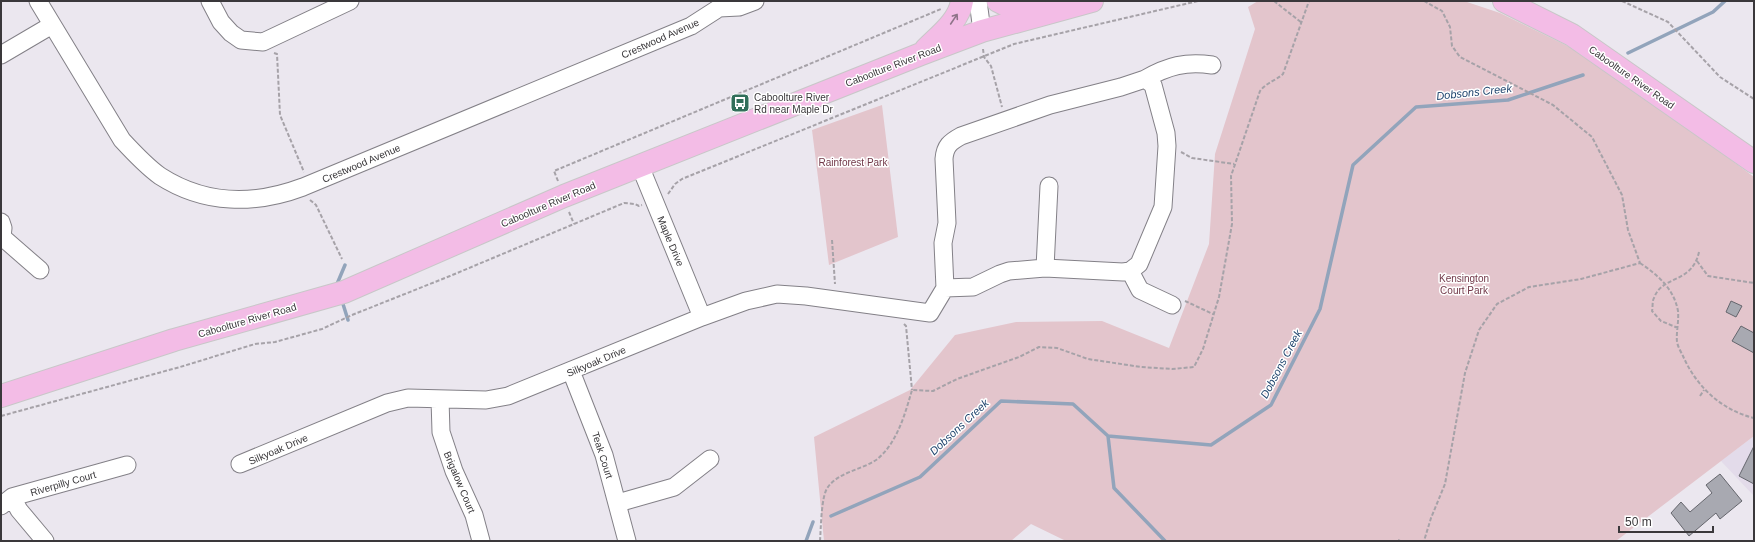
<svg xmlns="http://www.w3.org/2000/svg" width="1755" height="542" font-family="Helvetica,sans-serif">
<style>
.built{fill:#e3dbea}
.green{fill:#e3c5cc}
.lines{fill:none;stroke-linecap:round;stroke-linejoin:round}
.stream{stroke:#92a4bb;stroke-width:3.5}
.building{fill:#a8a9b1;stroke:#65666d}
.minor-casing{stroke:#838087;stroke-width:19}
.major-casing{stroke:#c8c7c8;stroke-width:24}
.path{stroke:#a6a2a8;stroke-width:2;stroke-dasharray:4 2;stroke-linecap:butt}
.minor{stroke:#fff;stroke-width:17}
.major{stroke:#f3bce6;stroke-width:22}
.oneway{stroke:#8d7388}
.labels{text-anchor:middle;stroke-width:3;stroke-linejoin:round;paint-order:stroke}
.street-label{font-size:10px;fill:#3a383b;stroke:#fff}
.poi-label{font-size:10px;fill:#3a383b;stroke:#fff;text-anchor:start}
.park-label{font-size:10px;fill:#713848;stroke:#fff}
.water-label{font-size:11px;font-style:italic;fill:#20456e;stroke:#fff}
</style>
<rect width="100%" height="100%" fill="#ebe7ef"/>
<path class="built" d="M1754,436V496L1721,461Z"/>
<path class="green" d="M1258,1H1464L1500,13L1596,60L1754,177V436L1616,541H1066L1031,524L1011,541H824L814,437L910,390L955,335L1016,322L1102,321L1169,348L1209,244L1215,154L1255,29L1248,7Z
M882,105L898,237L829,265L812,130Z"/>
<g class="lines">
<path class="stream" d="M1628,53L1713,12L1725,1
M337,284L345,265
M343,304L348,320
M1108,436L1114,488L1165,541
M831,516L920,477L1001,401L1073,404L1108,436L1211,445L1271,405L1320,309L1353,165L1416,107L1508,100L1583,75
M806,541L813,522"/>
</g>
<path class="building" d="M1731,301L1742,306L1736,317L1726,312Z
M1741,326L1754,333V353L1732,341Z
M1754,446V484L1739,476Z
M1720,474L1742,501L1720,519L1716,513L1689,536L1671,513L1681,502L1690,512L1712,493L1706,485Z"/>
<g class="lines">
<g class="minor-casing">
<path id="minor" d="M38,1L122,140C134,153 146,166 160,176C205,205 255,205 303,187L691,26L719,8L739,7L755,1
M210,1L221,22L231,33L241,40L263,42L350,1
M978,1L982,31
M1,55L52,25
M1145,79L1153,85L1166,133L1167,146L1163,207L1139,264L1130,271L1123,272L1045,268L1009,271L1000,274L973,287L945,288L943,243L947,223L944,159C945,146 950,142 961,136L1050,105L1121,87Z
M1145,79C1168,66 1186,61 1212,65
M640,166L702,317
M1,222L3,228L2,237L40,270
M1045,268L1049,186
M1130,271L1140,290L1172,305
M571,371L604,455L627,541
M440,399L441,432L454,471L474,515L481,541
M240,464L387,403L408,398L486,400L508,396L702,317L746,301L777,294L806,296L930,313L945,288
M12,497L19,510L45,541
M618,503L674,487L710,459
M1,506L12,497L127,465"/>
</g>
<g class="major-casing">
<path id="major" d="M998,1L1006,5L1041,12
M1504,1L1572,35L1754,162
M926,49C940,35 959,21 962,1
M1,396L174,340L344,292L564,196L921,54L982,31L1092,1"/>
</g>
<path class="path" d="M1274,1L1302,23
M1424,1L1442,11L1450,27L1452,46L1460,57L1553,105L1592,137L1622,195L1628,230L1640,263L1581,279L1529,287L1497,304L1479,330L1465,373L1445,484L1431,518L1424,541
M1622,1L1668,22L1720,77L1754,99
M983,49L984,57L991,66L1002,107
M274,53L277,54L280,115L304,172
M1181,152L1192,158L1234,164
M558,181L554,171L941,9
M668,194L675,184L682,179L1014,44L1198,1
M310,200L316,205L342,259
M569,212L574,224
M832,240L835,284
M1697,261L1708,276L1754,283
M1640,263C1658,275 1674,289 1678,311C1679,322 1676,332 1677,342C1678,347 1681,352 1683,356C1696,386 1721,410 1754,418
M1185,301L1213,314
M904,324L906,326L912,390
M1678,328L1661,321L1652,311C1653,307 1652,301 1654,298C1662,275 1692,284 1699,252
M1700,396L1704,390
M1,416L180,367L255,344L275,342L322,329L352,315L450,276L624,203L635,204L639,206L642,205
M1398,540L1400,541
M820,541C821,529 821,495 828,487C839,472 861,470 876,460C897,444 905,414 912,390L933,391L957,379L1019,357L1039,347L1057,348L1088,359L1141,367L1172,369L1194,367L1203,349L1219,297L1232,224L1231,176L1260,91C1266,83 1275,81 1283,74L1309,1"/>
<use href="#minor" class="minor"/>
<use href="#major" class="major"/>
</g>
<defs><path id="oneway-shaft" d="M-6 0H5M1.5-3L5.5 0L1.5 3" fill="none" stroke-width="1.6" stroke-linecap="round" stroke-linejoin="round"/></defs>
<use class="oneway" href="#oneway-shaft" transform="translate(954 19) rotate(-56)"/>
<defs>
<g id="bus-square" transform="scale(1)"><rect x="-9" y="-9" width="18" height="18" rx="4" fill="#316f5a" stroke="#fff"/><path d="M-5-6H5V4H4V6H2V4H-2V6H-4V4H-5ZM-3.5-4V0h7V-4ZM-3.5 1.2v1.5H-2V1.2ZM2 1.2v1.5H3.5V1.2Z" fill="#fff"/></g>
</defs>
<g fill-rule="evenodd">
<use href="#bus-square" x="740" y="103"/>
</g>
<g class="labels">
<g class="street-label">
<text transform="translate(660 38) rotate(-24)" y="4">Crestwood Avenue</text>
<text transform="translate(893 65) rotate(-21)" y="4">Caboolture River Road</text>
<text transform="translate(1632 77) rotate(35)" y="4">Caboolture River Road</text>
<text transform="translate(361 163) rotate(-23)" y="4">Crestwood Avenue</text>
<text transform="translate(548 204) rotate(-23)" y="4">Caboolture River Road</text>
<text transform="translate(671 241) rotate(67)" y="4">Maple Drive</text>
<text transform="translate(247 320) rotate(-16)" y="4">Caboolture River Road</text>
<text transform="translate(596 361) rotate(-23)" y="4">Silkyoak Drive</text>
<text transform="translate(278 449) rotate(-23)" y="4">Silkyoak Drive</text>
<text transform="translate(603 455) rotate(72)" y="4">Teak Court</text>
<text transform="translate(460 482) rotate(67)" y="4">Brigalow Court</text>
<text transform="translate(63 483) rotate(-16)" y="4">Riverpilly Court</text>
</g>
<g class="poi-label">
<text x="754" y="101">Caboolture River<tspan x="754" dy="12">Rd near Maple Dr</tspan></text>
</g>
<g class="park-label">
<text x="853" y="166">Rainforest Park</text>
<text x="1464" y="282">Kensington<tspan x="1464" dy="12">Court Park</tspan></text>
</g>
<g class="water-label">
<text transform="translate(1474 92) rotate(-6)" y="4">Dobsons Creek</text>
<text transform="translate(1281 364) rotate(-62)" y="4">Dobsons Creek</text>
<text transform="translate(959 427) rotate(-43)" y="4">Dobsons Creek</text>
</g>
</g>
<rect width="1755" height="542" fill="none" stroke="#3a383b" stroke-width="4"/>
<path d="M1619 526v6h94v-6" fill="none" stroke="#3a383b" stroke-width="2"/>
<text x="1625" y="526" font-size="12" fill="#3a383b" stroke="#ffffff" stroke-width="3" paint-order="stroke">50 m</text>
</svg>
